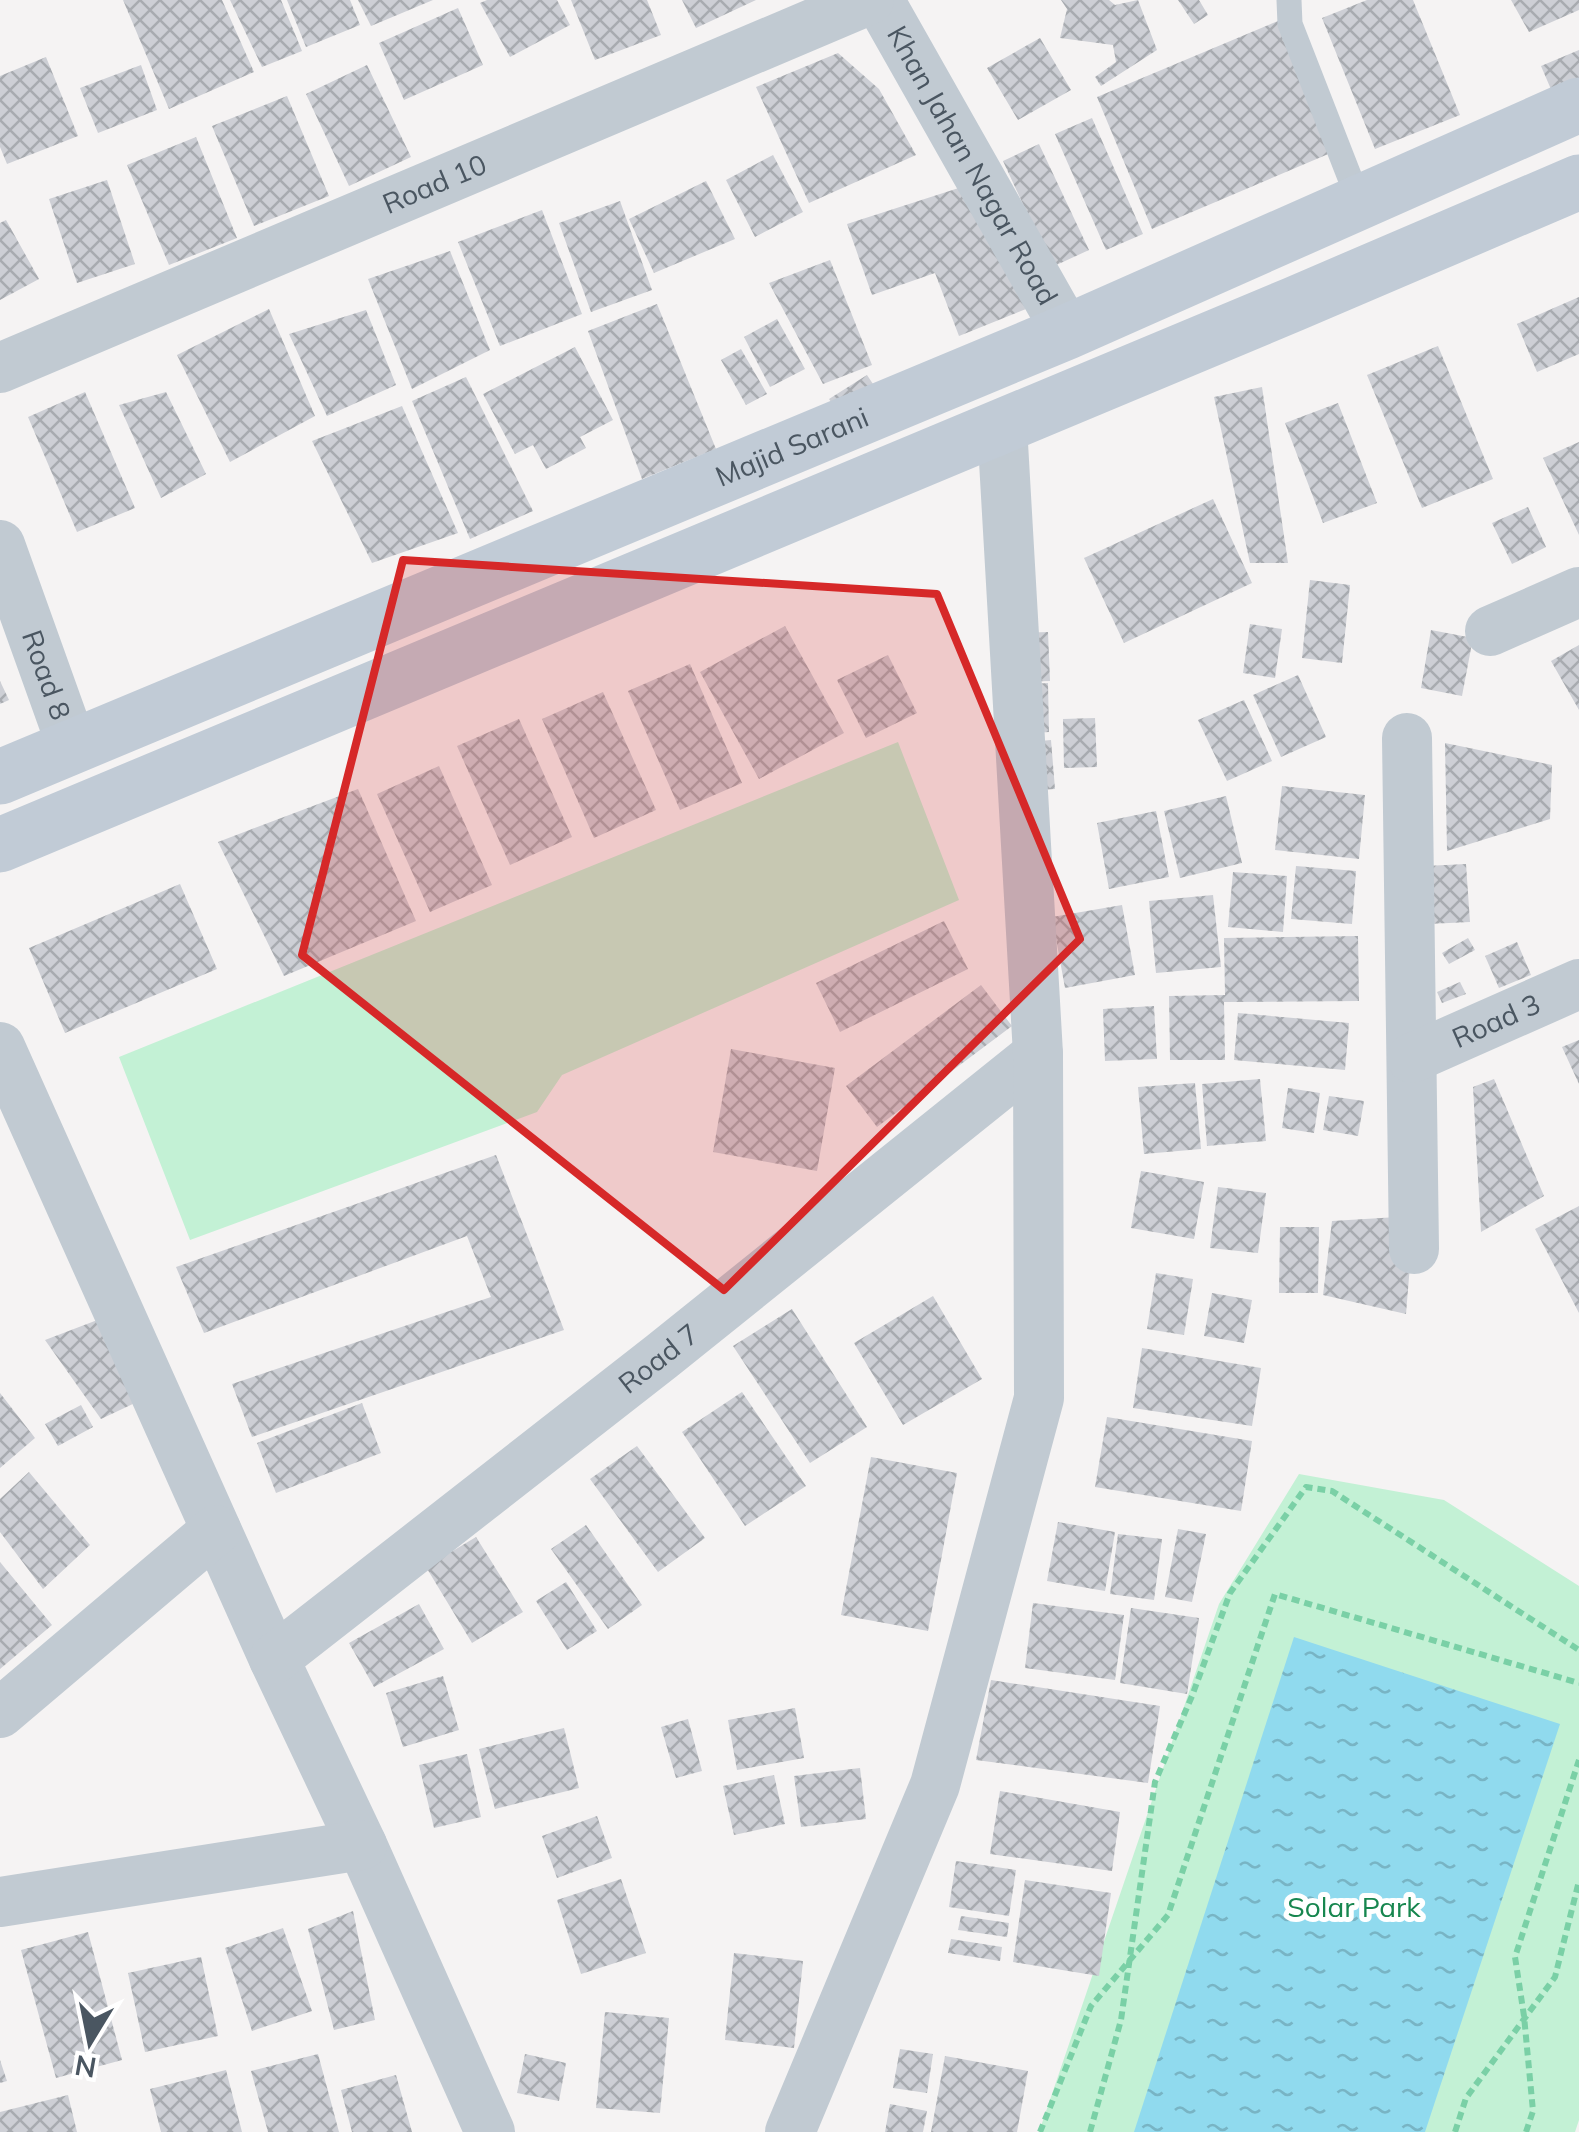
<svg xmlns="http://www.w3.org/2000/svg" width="1579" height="2132" font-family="Mulish,sans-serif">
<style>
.green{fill:#c3f1d5}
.water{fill:url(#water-ripples)}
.building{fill:url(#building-cross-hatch)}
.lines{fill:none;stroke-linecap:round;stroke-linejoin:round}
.path{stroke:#7ad0a6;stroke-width:6;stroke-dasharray:8 5;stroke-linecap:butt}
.service{stroke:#c1cad2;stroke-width:25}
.minor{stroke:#c1cad2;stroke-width:50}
.secondary{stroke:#c1cbd6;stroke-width:55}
.marked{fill:#d62828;fill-opacity:0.2;stroke:#d62828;stroke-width:8;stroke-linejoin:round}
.labels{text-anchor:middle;stroke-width:10;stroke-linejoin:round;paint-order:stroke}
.street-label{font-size:28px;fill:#4a5661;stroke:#fff}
.park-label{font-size:28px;fill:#17864f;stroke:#fff}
</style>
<defs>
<pattern id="water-ripples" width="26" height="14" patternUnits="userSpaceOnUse" patternTransform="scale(2.5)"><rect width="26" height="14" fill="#90daee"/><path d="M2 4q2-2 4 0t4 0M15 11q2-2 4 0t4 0" fill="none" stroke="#78b4c4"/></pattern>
<pattern id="building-cross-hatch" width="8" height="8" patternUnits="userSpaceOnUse" patternTransform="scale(2.5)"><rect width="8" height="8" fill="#cdcfd5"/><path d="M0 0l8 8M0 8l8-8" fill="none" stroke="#a8abb0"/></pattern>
</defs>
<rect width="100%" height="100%" fill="#f5f3f3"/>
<path class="green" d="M898,742L959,900L562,1075L537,1112L190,1240L119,1057Z
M1299,1474L1444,1500L1579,1586V2120L1575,2132H1039L1219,1604Z"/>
<path class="water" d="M1294,1637L1560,1724L1425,2132H1134Z"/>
<path class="building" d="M123,0H222L254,72L169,109Z
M230,0H281L302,51L262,67Z
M287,0H350L360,25L306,47Z
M358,0H433L371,26Z
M487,0H557L570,25L510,57L480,3Z
M571,0H647L661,35L595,60Z
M682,0H756L696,28Z
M1061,0H1109L1115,5L1138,0L1157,50L1101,86L1095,77L1116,62L1113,45L1060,38L1067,9Z
M1178,0H1199L1208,15L1194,24Z
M1367,0H1413L1460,115L1375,149L1322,18Z
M1511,0H1579V10L1529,32Z
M458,8L483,65L404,100L379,43Z
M1278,21L1333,152L1152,229L1097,97Z
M1040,38L1071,90L1018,120L987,68Z
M1579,50V91L1556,101L1541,66Z
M838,53L879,89L916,155L809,203L756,87Z
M46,57L78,136L7,164L0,147V76Z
M141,65L157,110L98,133L80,88Z
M367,65L411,157L349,186L306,94Z
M287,96L329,196L254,226L212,126Z
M1092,118L1143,234L1106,250L1055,134Z
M196,137L237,238L169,265L127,165Z
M1039,144L1089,250L1052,267L1003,161Z
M773,155L803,212L755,237L726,180Z
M107,180L135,264L77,283L49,199Z
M706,181L735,239L654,273L629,219Z
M968,185L1026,309L959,336L935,273L872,295L847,224Z
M620,201L652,290L591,312L559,223Z
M542,210L582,314L500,346L458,242Z
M6,220L39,279L0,300V223Z
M450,251L490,350L412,389L368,279Z
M830,260L872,365L823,384L769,283Z
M1579,297V354L1537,372L1517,324Z
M657,304L716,449L642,479L588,331Z
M269,309L315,416L230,462L177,355Z
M366,310L396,385L327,416L289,334Z
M777,319L805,369L770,387L744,337Z
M1438,346L1493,479L1422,508L1367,375Z
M575,347L613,420L580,437L586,448L546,469L533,445L515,454L483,394Z
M741,349L767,394L746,405L721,360Z
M867,375L879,393L841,417L829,399Z
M466,377L533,511L470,539L412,401Z
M1262,387L1288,563H1250L1214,397Z
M85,392L135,508L77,532L28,417Z
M166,392L206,474L161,498L119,405Z
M1338,403L1377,503L1323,523L1285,423Z
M402,406L458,533L372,563L312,441Z
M1579,442V535L1543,458Z
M1213,499L1252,583L1124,643L1084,558Z
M1528,507L1546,547L1512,564L1492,523Z
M1310,580L1350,585L1342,663L1302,658Z
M1250,624L1282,629L1275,678L1243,673Z
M785,626L844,733L759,779L700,672Z
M1431,630L1473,638L1462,696L1421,688Z
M1048,632L1050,681L1017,682L1016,633Z
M1579,645V710L1551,661Z
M888,655L917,713L866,738L837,680Z
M690,664L742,783L680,810L628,691Z
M1298,675L1326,737L1281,757L1253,695Z
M0,681L9,700L0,704Z
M1048,683L1049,732L1017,734L1015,685Z
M603,692L656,810L594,838L542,719Z
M1244,700L1272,761L1227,781L1198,720Z
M1095,718L1097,767L1064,768L1063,719Z
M519,719L572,837L510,865L457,746Z
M1051,740L1055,789L1022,791L1019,743Z
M1445,743L1552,765L1550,819L1447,851Z
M439,766L492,885L430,912L377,794Z
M1282,786L1365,795L1359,859L1275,850Z
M358,789L416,921L284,976L218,842Z
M1226,796L1242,863L1180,878L1164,811Z
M1156,811L1169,877L1109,889L1097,823Z
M1466,864L1470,922L1428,924L1425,866Z
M1296,866L1356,871L1352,924L1291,919Z
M1233,872L1287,876L1283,932L1228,927Z
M180,884L217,969L65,1033L29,948Z
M1213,895L1221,967L1156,973L1149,901Z
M1122,905L1135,975L1065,988L1052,917Z
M944,921L968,969L840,1032L816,983Z
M1358,936L1359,1001L1224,1002L1225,1060H1170L1169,996L1225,995L1224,938Z
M1468,938L1475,950L1449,964L1442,953Z
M1517,942L1531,975L1499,988L1485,956Z
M1460,982L1466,994L1442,1003L1437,992Z
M981,985L1012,1026L877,1127L846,1086Z
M1154,1006L1157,1059L1105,1061L1103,1009Z
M1238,1013L1349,1023L1345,1070L1234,1060Z
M1579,1040V1084L1562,1047Z
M731,1049L835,1068L817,1171L713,1152Z
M1260,1079L1266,1141L1207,1146L1202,1084Z
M1494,1079L1544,1196L1481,1232L1473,1087Z
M1195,1083L1201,1149L1144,1154L1138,1087Z
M1288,1088L1320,1093L1314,1133L1282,1128Z
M1329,1096L1364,1101L1358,1136L1323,1130Z
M496,1155L564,1330L252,1437L232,1384L491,1297L467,1236L204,1333L176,1267Z
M1141,1171L1204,1182L1194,1239L1131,1228Z
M1218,1187L1266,1193L1258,1253L1210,1248Z
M1579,1206V1313L1535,1229Z
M1414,1216L1406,1314L1323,1295L1332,1221Z
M1280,1227H1319L1318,1293H1279Z
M1156,1273L1193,1279L1184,1335L1147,1329Z
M1212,1293L1252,1300L1244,1343L1204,1336Z
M933,1296L982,1379L903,1425L854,1343Z
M792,1309L867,1427L810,1463L733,1346Z
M100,1319L137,1402L101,1419L45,1340Z
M1142,1348L1261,1368L1252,1426L1133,1408Z
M742,1392L806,1486L745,1526L682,1432Z
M0,1393L35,1438L0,1468Z
M362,1403L381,1453L276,1493L257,1443Z
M81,1405L93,1427L58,1446L45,1424Z
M1107,1417L1252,1441L1241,1511L1095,1487Z
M637,1446L705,1538L658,1572L590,1479Z
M871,1457L957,1473L928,1631L841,1615Z
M29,1472L90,1545L43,1589L0,1532V1499Z
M1058,1522L1115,1532L1105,1591L1047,1581Z
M586,1525L642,1605L608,1629L551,1549Z
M1178,1529L1206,1534L1192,1602L1165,1597Z
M1118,1534L1162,1539L1154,1600L1110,1594Z
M476,1537L523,1612L472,1643L426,1567Z
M0,1562L52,1625L0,1669Z
M566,1582L597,1631L567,1650L536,1601Z
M1033,1603L1124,1615L1115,1680L1025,1668Z
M419,1604L444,1649L374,1687L349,1643Z
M1131,1608L1199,1618L1187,1694L1120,1683Z
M443,1676L459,1730L403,1747L386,1693Z
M991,1680L1160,1706L1148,1783L976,1760Z
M795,1708L804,1758L737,1770L728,1720Z
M688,1719L702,1771L676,1778L661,1727Z
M564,1728L579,1788L495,1809L479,1749Z
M467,1754L481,1817L434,1828L419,1765Z
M860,1768L866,1819L801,1827L794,1776Z
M774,1775L785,1824L734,1835L723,1786Z
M1000,1791L1120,1812L1112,1871L990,1854Z
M597,1816L612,1858L557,1878L542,1836Z
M956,1861L1016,1870L1009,1916L949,1907Z
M621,1879L646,1953L581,1974L557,1900Z
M1025,1880L1111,1893L1099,1976L1013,1962Z
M353,1911L375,2020L334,2030L308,1929Z
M961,1916L1009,1923L1007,1937L958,1930Z
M283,1928L312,2011L252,2031L225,1948Z
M88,1932L122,2060L56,2078L21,1950Z
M951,1939L1002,1947L1000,1961L948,1953Z
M734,1953L803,1961L794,2048L725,2040Z
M201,1957L218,2036L145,2052L128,1973Z
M605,2012L669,2018L660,2113L596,2108Z
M900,2049L933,2054L927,2093L893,2088Z
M318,2054L339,2132H268L251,2071Z
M525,2054L566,2063L559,2101L517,2093Z
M945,2056L1028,2071L1017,2132H931Z
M0,2060L7,2081L0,2083Z
M226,2070L242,2132H161L150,2089Z
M396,2075L412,2132H352L341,2090Z
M68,2095L77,2132H0V2112Z
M890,2104L927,2111L923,2132H885Z"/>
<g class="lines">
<path class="path" d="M1040,2132L1091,2006L1168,1915L1275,1594L1579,1683
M1090,2132L1121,2020L1155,1782L1192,1696L1230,1593L1306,1487L1332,1491L1579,1650
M1455,2132L1466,2098L1555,1977L1579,1881
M1526,2132L1533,2111L1524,2016L1515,1957L1579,1760"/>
<path class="service" d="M1289,0L1290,24L1359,201"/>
<g class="minor">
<path id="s1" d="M879,0L1067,332"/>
<path id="s2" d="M0,368L869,0"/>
<path id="s3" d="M0,545L72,746"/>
<path d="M1490,631L1579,592"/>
<path d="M1407,738L1414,1249"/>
<path d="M0,1047L274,1659L362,1845L490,2132"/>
<path id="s4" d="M1412,1058L1579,984"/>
<path id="s5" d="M274,1659L662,1356L1038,1054"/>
<path d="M0,1713L216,1530"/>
<path d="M0,1902L362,1845"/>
<path d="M790,2132L935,1785L1039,1398L1038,1054L1002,426"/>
</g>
<g class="secondary">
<path id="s6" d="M0,777L1067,332L1579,105"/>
<path d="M0,845L1294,304L1579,182"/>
</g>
</g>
<path class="marked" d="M403,560L937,594L1080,939L724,1290L302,955Z"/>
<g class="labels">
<g class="street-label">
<text dy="10" stroke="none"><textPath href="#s1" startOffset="190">Khan Jahan Nagar Road</textPath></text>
<text dy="10" stroke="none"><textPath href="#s2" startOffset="472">Road 10</textPath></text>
<text dy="10" stroke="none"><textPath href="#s6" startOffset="858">Majid Sarani</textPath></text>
<text dy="10" stroke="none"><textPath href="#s3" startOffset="138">Road 8</textPath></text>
<text dy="10" stroke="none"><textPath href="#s4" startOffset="92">Road 3</textPath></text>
<text dy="10" stroke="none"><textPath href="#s5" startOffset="488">Road 7</textPath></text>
</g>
<g class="park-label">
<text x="1354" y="1917">Solar Park</text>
</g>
</g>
<g transform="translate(90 2042) rotate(190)" stroke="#ffffff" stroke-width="8" paint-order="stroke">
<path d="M0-8L18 38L0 25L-18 38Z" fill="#4a5661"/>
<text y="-15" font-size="28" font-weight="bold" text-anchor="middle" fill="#4a5661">N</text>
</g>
</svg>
